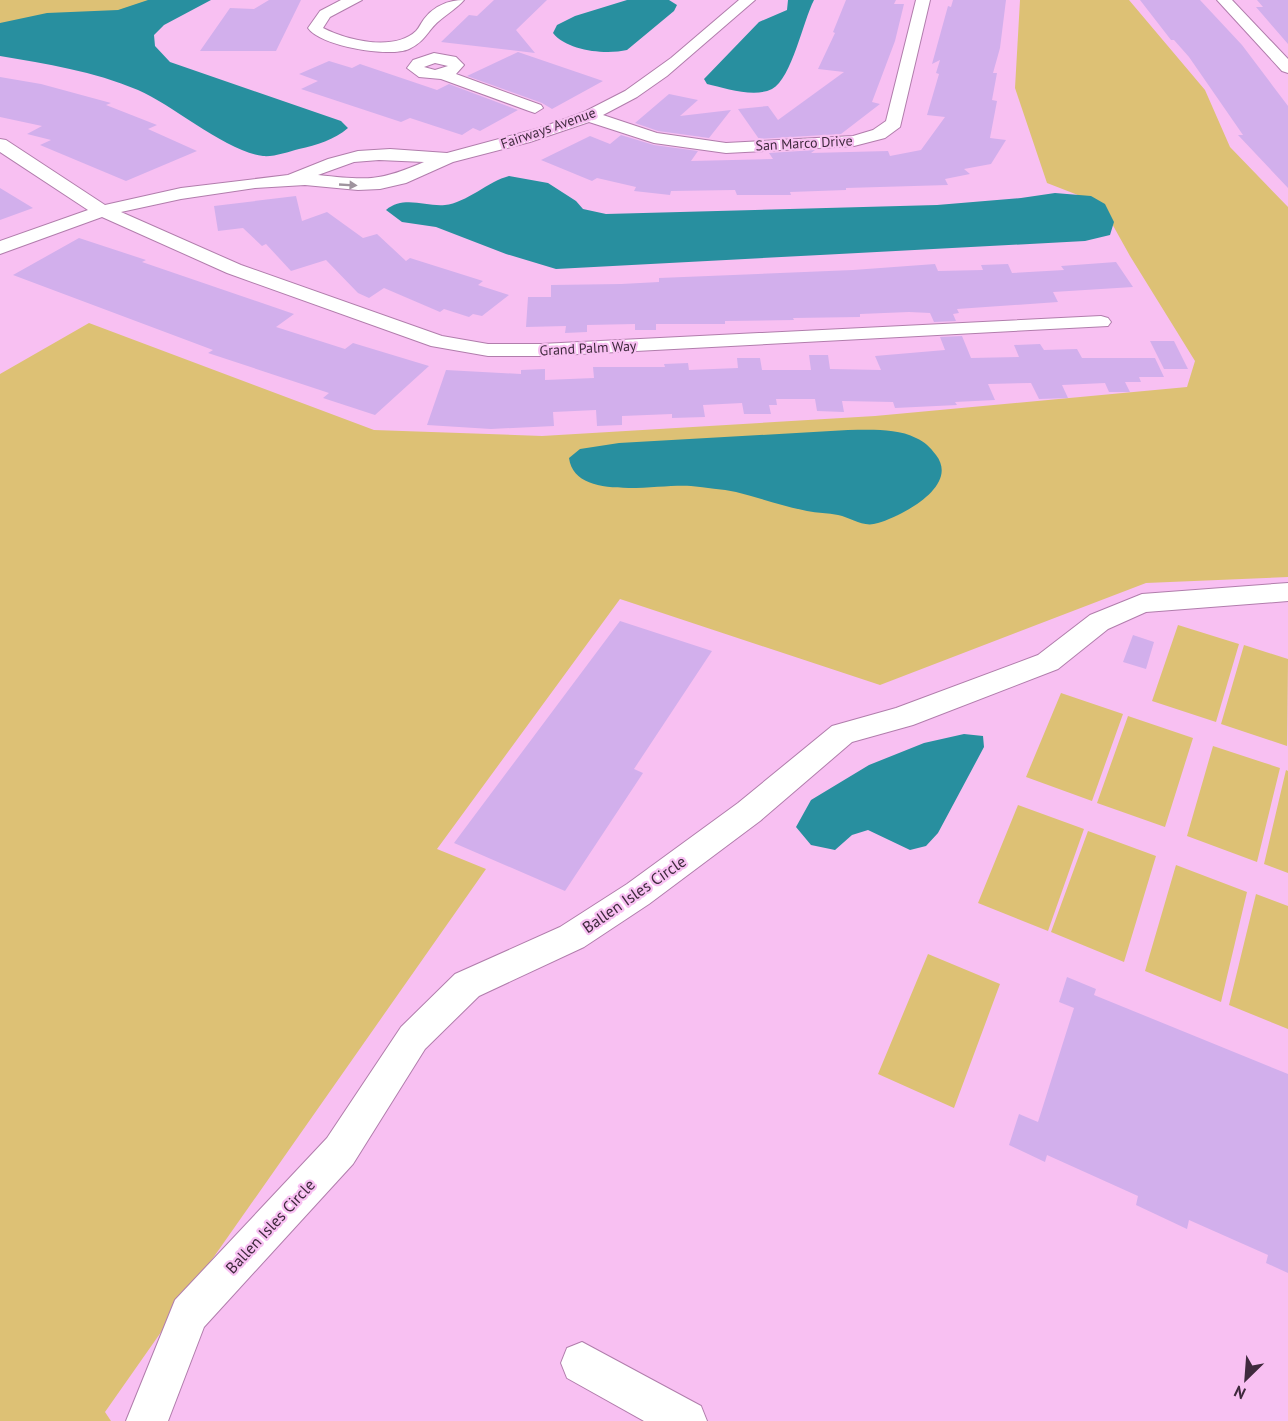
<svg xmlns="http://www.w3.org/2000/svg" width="1288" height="1421" font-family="'PT Sans',sans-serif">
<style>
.green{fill:#ddc175}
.water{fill:#288f9f}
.building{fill:#d2afec}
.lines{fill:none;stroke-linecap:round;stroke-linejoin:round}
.street-casing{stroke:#b17dac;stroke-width:2}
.street{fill:#fff;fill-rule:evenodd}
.oneway{fill:#9f949e}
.labels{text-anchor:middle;stroke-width:4.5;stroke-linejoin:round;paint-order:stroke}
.far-street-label{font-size:14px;fill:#3f293d;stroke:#f8c0f2}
.street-label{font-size:16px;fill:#3f293d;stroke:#f8c0f2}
</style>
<rect width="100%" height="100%" fill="#f8c0f2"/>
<path class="green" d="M0,0H166L0,36Z
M1020,0H1129L1205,90L1230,147L1288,207V577L1146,583L880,685L620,599L437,849L486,869L105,1412L111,1421H0V374L89,323L374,430L542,436L875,416L1187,387L1195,361L1130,256L1101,204L1047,183L1015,88Z
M1178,625L1239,644L1216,722L1152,701Z
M1244,645L1288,659L1287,746L1221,724Z
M1061,693L1123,714L1092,801L1026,777Z
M1128,716L1193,738L1165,827L1097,803Z
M1213,746L1280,768L1257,862L1187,836Z
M1286,770L1288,771V873L1264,864Z
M1018,805L1084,829L1048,931L978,903Z
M1088,831L1156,856L1124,962L1051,932Z
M1176,865L1247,892L1221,1002L1145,971Z
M1256,894L1288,906V1029L1229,1005Z
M928,954L1000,984L954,1108L878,1074Z"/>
<path class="water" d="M148,0H211L164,25L154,35L155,46L170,62L341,121L348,128C334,140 317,145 299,149C288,152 274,157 263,156C227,152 173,105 138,90C93,71 47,64 0,56V23L47,13L118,10Z
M627,0H669L677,5L674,11L627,50C606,55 567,51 553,33L557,25L575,16Z
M788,0H814C803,21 792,78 772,89C754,98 725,88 707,84L704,79L759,22L787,10Z
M509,176L548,183L576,201L583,209L606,214L937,205L1021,198L1055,193L1091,196L1105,204L1114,222L1110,235L1085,241L556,269L506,254L436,227L402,222L386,210C404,195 426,207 445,205C466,203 489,181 509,176Z
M848,430C870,430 896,428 916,438C925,442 930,447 936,455C960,486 902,516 878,523C863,528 852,518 838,515C828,513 817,513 807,511C783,506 760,498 736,492C722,489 706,488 691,486C659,483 575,503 569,458L580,449L619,443Z
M964,734L983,736L984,747L938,833L926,846L910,850L868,830L852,835L835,850L811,845L796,827L811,800L869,765L924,743Z"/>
<path class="building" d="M269,0H301L276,51H200L230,8L254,9Z
M494,0H547L516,30L535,53L441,42L469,15L477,16Z
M846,0H896L894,4H904L895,41L872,102L880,104L841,134L759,139L738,109L768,106L778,120L844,72L818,69L835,33L833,32Z
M953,0H1006L1000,48L993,73H997L992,100L997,101L990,138L1006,140L991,164L964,169L970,174L945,179L948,185L846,188V190L790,192L791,195H737L735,190L671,191L670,195L634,191L636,187L597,178L592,181L541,160L590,136L610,144L621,135L654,145L698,151L691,161L773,159L769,153L815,150L811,153L888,151L890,156L921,150L945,117L927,115L939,74L936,73L940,60L932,64L948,6L951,7Z
M1140,0H1200L1242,45L1288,106V188L1238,135H1243L1189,57L1174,40H1171Z
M1257,0H1288V44L1256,7H1263Z
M518,52L603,81L552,109L542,103L467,76Z
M329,61L352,68L360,64L437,90L449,84L518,110L480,131L473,128L462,135L410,118L401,122L301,89L318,81L299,74Z
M0,77L41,84L111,103L106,105L157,125L148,129L197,151L126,181L40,145L51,140L27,134L42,126L0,117Z
M669,94L698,100L680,116L731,110L709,138L658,131L635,123Z
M0,188L33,208L0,220Z
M296,196L302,221L327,212L363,238L377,234L406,261L410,258L483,281L478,285L509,295L482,316L473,314L469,317L444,309L440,312L384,288L369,298L358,293L326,260L291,271L266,244L262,246L243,228L218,231L214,206Z
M79,238L146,260L142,262L294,314L276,327L345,349L353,343L429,366L375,415L323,398L329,393L208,353L213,350L13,275Z
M1116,262L1133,287L1053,292L1058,302L957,309L959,313L953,314L956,321L934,322L930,313L909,312L860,314V317L793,318L794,320L725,321V324H656V330H635V324L587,325V332L565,333L566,326L526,327L528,297H551V285L621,284L659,282V278L853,270L935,264L938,271L983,270L981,265L1008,264L1012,273L1064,270L1061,266Z
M962,336L971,358L1019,357L1014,345L1040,344L1044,350L1077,349L1082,358H1155L1164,377H1139L1141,382H1125L1130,392H1109L1105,383L1062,385L1068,398L1039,399L1031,383L988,384L995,400L955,402L957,405L895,408L893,402L842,401L844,412L817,411L815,399H776L777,405H769L771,414H744L742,403L703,405L705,417L672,418V414L622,416V425L597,426L596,410L553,412L554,426L491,429L427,425L446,370L521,374V370L545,369V380L594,378L593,367H665L664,364L688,363L689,370L738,368L737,358H760L762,370H811L809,355H828L830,369L881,370L875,356L945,350L940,337Z
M1150,341H1174L1188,369H1164Z
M620,621L712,651L634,769L643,773L565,891L454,843Z
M1133,635L1154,642L1146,669L1123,662Z
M1067,977L1096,989L1094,995L1288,1074V1273L1266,1263L1268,1255L1189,1220L1187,1229L1136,1205L1138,1196L1047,1155L1045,1162L1009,1145L1019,1114L1038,1122L1074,1008L1059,1002Z"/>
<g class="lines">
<g class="street-casing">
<path id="street" d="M341,0H362L330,17L323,28C346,40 394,52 416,31C419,28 421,23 424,19C434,6 448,0 464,0C457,8 447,14 439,21C427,31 426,41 409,49C389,58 320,46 308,28L320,11Z
M739,0H755L667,76L637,97L603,115L657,133L726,143L853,136L873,130L886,121L916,0H930L900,127L885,138L854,146L726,153L654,143L589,122L530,142L453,162L406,183L380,189L358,190L305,185L255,188L181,199L121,212L241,265L442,336L488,344H541L1101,316L1108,318L1111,322L1108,326L541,356H488L431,346L227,273L102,217L0,254V241L88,210L0,152V139L6,140L105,205L181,188L288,175L328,159L358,151L390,149L447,153L540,128L584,112L625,91L671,58ZM379,160L424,162C378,182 367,180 318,175L354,162Z
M1217,0H1232L1288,59V73L1282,71Z
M434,53L456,57L464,65L456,74L541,105L543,108L535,113L529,111L441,79L419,77L407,68L413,60ZM435,63L448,66L435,70L424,67Z
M1288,583V601L1146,612L1108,629L1058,669L913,725L852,742L760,821L649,904L584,947L479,996L425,1049L353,1164L204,1327L168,1421H126L175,1300L327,1138L401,1027L455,974L560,927L627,884L738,803L832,726L896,708L1038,655L1090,615L1142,594Z
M582,1342L701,1406L707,1421H644L567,1378L561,1363L567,1348Z"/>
</g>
<use href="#street" class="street"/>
</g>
<defs><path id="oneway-solid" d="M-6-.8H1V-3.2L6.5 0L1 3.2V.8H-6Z" transform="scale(1.5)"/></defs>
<use class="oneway" href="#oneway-solid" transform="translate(348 185) rotate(3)"/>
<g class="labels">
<g class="far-street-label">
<text transform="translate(548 128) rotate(-19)" y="5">Fairways Avenue</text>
<text transform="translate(804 143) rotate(-3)" y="5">San Marco Drive</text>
<text transform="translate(588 348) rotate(-3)" y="5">Grand Palm Way</text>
</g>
<g class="street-label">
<text transform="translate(634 894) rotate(-35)" y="6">Ballen Isles Circle</text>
<text transform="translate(270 1226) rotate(-47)" y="6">Ballen Isles Circle</text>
</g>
</g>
<g transform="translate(1246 1379) rotate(205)" stroke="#f8c0f2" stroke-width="4.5" paint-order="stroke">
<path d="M0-4.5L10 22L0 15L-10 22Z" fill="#3f293d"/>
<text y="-9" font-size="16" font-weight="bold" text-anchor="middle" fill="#3f293d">N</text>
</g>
</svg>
